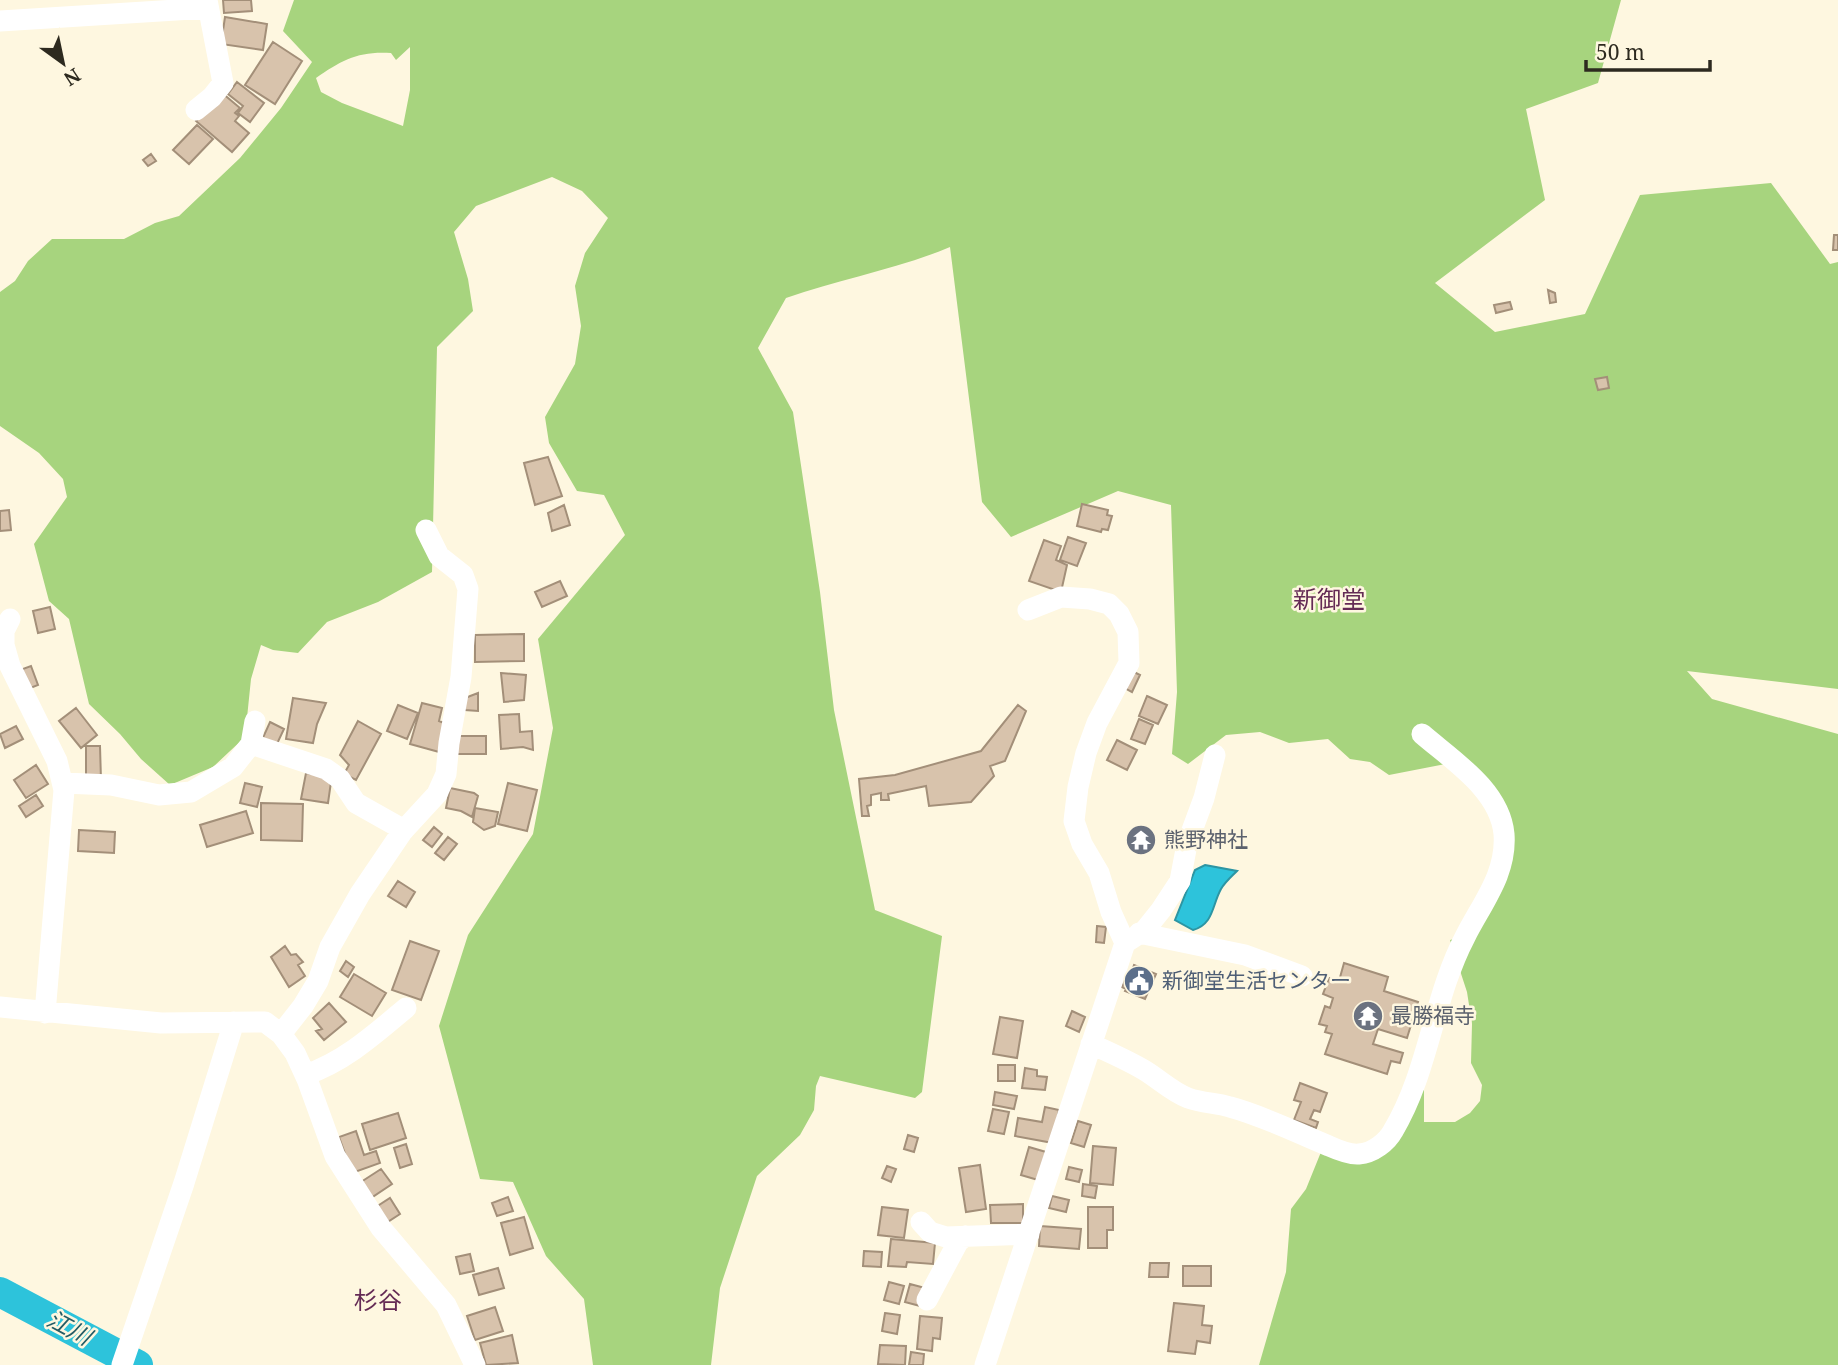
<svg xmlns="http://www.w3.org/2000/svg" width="1838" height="1365" font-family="'Noto Serif','Noto Sans JP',serif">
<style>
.forest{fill:#a7d47e;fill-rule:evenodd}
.water{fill:#2dc3db;stroke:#2d95a3;stroke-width:2}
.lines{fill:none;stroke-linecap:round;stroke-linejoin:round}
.river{stroke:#2dc3db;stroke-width:30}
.building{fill:#d8c3ac;stroke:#a38f79;stroke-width:2}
.minor{stroke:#fff;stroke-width:21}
.labels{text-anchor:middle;stroke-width:5;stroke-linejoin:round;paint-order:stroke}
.worship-label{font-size:21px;fill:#5b616d;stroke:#fef7e0;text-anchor:start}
.service-label{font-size:21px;fill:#4e5e75;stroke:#fef7e0;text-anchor:start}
.water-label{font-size:23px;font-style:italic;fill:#235c66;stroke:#fef7e0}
.quarter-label{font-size:24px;fill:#642b55;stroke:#fef7e0}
</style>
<rect width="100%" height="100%" fill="#fef7e0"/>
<path class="forest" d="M294,0H1621L1598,83L1526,109L1545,200L1435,283L1495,332L1585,314L1640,195L1771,183L1830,264L1838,262V689L1687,671L1712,699L1838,734V1365H1259L1286,1272L1291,1209L1306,1189L1321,1152L1361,1161L1420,1091L1424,1090V1122H1455L1470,1113L1480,1101L1482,1085L1471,1063L1472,1024L1467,992L1450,940L1469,935L1509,853L1466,760L1389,775L1370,762L1350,759L1328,739L1289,743L1260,732L1226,735L1188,764L1172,754L1177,692L1171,505L1118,491L1011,537L982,502L950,247C898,269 840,279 786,298L758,348L793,412L820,592L834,710L875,910L942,936L922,1092L915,1098L820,1076L816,1086L814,1110L800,1135L757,1176L720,1288L711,1365H593L584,1299L546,1256L513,1182L480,1179L439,1026L468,935L533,834L553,728L538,639L625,535L604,495L577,491L549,443L545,417L575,364L581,326L575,286L585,253L608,218L582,191L552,177L476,206L454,232L468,279L473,311L437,347L432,572L378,602L327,622L298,653L273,650L261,645L251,679L245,737L213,767L170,785L141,759L120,734L89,704L69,619L49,601L34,544L67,497L63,479L39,453L0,426V292L15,281L28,261L52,239H124L155,223L179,216L240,158L281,108L312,62L283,31ZM410,47V90L403,126L342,103L321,92L316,78C342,60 358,51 391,53L396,60Z"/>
<path class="water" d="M1205,865L1237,871C1231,877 1225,882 1221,889C1212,905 1214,924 1193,930L1175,920L1195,870Z"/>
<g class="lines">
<path class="river" d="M0,1292L138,1365"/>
</g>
<path class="building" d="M223,0H251L252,11L224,13Z
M225,17L267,24L263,50L221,44Z
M273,42L302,61L275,104L245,85Z
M237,82L264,103L250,122L238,113L243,106L228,94Z
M221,92L240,108L235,113L239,116L235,121L249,133L232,152L196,121Z
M197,125L213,139L189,164L173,150Z
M151,154L156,161L148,166L143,160Z
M1834,235H1838V250H1833Z
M1548,290L1555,293L1556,302L1550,303Z
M1510,302L1512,309L1496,313L1494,305Z
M1607,377L1609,388L1598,390L1595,379Z
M548,457L562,496L535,505L524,463Z
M1082,504L1108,510L1107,515L1112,516L1108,530L1102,529L1101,532L1077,526Z
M564,505L570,525L552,531L548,513Z
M9,510L11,530L0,531V511Z
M1068,537L1086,543L1077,566L1060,560Z
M1044,540L1061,546L1056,560L1067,565L1061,592L1029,581Z
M560,581L567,596L542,607L535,592Z
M50,607L55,629L38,633L33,611Z
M524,634V661L475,662V635Z
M31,666L38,685L28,689L20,670Z
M1130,670L1140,675L1132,692L1123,687Z
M501,673L526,675L524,700L504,702Z
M478,693V711L465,710V698Z
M1147,696L1167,705L1158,724L1139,716Z
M293,698L326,703L317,724L313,743L286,739Z
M422,703L442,708L439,721L447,724L439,752L410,744Z
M398,705L418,713L407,739L387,731Z
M1018,705L1026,711L1005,761L990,766L994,776L971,802L929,806L926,786L888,794L889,800H881V793L871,795V805L867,806L869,816H862L859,779L895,775L981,751Z
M76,708L97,735L81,748L59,721Z
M519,714L520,732L532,731L533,750L523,747L501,749L499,715Z
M1139,719L1153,725L1145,744L1131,739Z
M358,721L381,734L356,780L344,774L349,765L340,755Z
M270,722L284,729L275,748L261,742Z
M16,726L23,739L5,748L0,734Z
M456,736H486V754H457Z
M1117,740L1137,750L1127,770L1107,760Z
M86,746H100L101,780L86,781Z
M36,765L48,784L26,798L14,780Z
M306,773L320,775L331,782L328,803L301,799Z
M245,783L262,787L257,807L240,803Z
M508,783L537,790L527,831L498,824Z
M450,788L474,793L478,796L472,817L461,811L446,808Z
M36,795L43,806L26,817L19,806Z
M261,803L303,804L302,841L261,840Z
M475,808L498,812L495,826L484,830L473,822Z
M246,811L253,833L207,847L200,825Z
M434,827L442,834L432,847L423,840Z
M79,830L115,832L114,853L78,851Z
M448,837L457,844L444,860L435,853Z
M398,881L415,892L406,907L388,896Z
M1097,926L1106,927L1104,943L1096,942Z
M410,941L439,951L421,1000L392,990Z
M285,946L291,955L296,954L303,962L298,965L305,976L289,987L271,957Z
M346,961L354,967L348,977L340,971Z
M1344,963L1388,977L1384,991L1418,1002L1407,1038L1378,1029L1373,1044L1403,1053L1400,1063L1391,1061L1387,1074L1325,1054L1332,1034L1325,1032L1327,1026L1319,1024L1325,1006L1330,1008L1333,998L1323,994L1329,978L1339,981Z
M1134,965L1156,974L1145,999L1125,991L1126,989L1122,987L1127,974H1131Z
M354,974L386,993L372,1016L340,997Z
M329,1003L346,1022L324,1040L316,1031L322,1029L313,1018Z
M1072,1011L1085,1017L1079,1032L1066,1026Z
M1000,1017L1023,1021L1017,1058L993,1054Z
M998,1065H1015V1081H998Z
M1025,1068L1037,1070V1076L1047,1077L1045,1090L1022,1088Z
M1300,1083L1327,1093L1320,1112L1314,1110L1310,1119L1318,1122L1316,1128L1294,1120L1301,1102L1294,1100Z
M995,1092L1017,1096L1014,1109L993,1105Z
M1045,1107L1059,1110L1053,1143L1015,1136L1018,1118L1042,1122Z
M993,1109L1009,1112L1004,1134L988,1131Z
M398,1113L406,1138L370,1150L362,1124Z
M1078,1121L1091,1125L1084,1147L1071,1143Z
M356,1131L364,1155L376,1151L380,1163L352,1173L339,1137Z
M908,1135L918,1138L914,1152L904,1149Z
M406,1144L412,1164L400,1168L394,1148Z
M1093,1146L1116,1148L1113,1185L1090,1183Z
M1029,1147L1046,1152L1038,1180L1021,1175Z
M980,1165L986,1209L966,1212L959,1168Z
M887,1166L896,1169L891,1182L882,1178Z
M1069,1167L1082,1170L1079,1182L1066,1179Z
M381,1169L392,1184L371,1198L361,1182Z
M1083,1184L1097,1186L1095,1198L1082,1196Z
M1052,1196L1069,1200L1066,1212L1049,1208Z
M508,1197L513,1211L497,1216L492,1203Z
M390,1198L400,1214L386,1223L376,1207Z
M1023,1204V1223H991L990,1205Z
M882,1207L908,1210L904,1238L878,1235Z
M1088,1207H1113V1230H1107V1248H1088Z
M524,1217L533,1248L510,1255L501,1223Z
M1040,1226L1081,1229L1079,1249L1039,1246Z
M891,1239L935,1243L933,1264L907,1262L906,1267L888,1266Z
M864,1251L882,1252L881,1267L863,1266Z
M470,1254L474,1271L460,1274L456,1257Z
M1150,1263H1169L1168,1277H1149Z
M1183,1266H1211V1286H1183Z
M498,1268L504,1288L479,1295L473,1275Z
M889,1282L904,1286L899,1304L884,1300Z
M910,1284L925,1288L920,1306L905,1302Z
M1174,1303L1204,1306L1202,1325L1212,1326L1210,1343L1197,1341L1195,1354L1168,1351Z
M495,1307L503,1331L475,1340L467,1316Z
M885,1313L900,1315L897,1334L882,1331Z
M920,1316L942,1318L940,1339L933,1338L932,1351L917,1349Z
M512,1335L518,1363L486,1365L480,1343Z
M880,1345L906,1346L905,1365L878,1364Z
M911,1352L924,1354L923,1365H909Z"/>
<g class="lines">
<path class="minor" d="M0,21L208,8
M196,110L212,97L223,83L207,0
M10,619L4,631V645L10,666L57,761L64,790L45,1013
M251,744L326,769L340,779L356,803L404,830
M63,783L111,785L159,795L191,792L233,767L251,744L255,721
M1139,933L1245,955L1302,976
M1125,943L1145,930L1161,910L1180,881L1187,844L1204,798L1215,755
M0,1007L161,1023L265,1022L281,1034L295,1053L307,1079L335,1156L381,1228L446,1305L475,1365
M281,1034L303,1006L318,981L330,947L360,894L402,832L437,794L446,774L449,743L461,677L468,589L463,575L439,556L426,530
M1091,1044C1109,1052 1127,1060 1144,1070C1159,1079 1172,1092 1188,1098C1202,1103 1217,1103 1230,1107C1264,1116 1297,1133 1329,1146C1338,1150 1350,1155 1359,1154C1373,1153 1387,1142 1393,1131C1429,1071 1433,998 1465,937C1482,903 1507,874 1504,834C1500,790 1452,760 1422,734
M305,1075C344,1062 375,1034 406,1008
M921,1222L930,1232L946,1237L1029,1234
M927,1300L958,1242L965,1236
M122,1365L184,1183L234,1022
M985,1365L1125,943L1111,912L1099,873L1082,844L1074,821L1078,787L1086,753L1097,723L1129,663L1128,632L1119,614L1109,604L1090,599L1061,597L1028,610"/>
</g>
<defs>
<g id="temple-disc" transform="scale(1.575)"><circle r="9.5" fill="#6b7280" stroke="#fef7e0"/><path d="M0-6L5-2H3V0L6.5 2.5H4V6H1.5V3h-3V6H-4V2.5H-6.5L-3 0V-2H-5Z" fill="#fff"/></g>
<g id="civic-disc" transform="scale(1.575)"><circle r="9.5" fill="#5c6f8a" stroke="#fef7e0"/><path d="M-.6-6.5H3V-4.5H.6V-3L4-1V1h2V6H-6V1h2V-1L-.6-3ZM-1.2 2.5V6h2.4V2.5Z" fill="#fff"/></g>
</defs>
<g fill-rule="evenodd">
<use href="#temple-disc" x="1141" y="840"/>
<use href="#civic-disc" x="1139" y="981"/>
<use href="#temple-disc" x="1368" y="1016"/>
</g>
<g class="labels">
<g class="worship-label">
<text x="1164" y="847">熊野神社</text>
<text x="1391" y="1023">最勝福寺</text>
</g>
<g class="service-label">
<text x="1162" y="988">新御堂生活センター</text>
</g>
<g class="water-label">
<text transform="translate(69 1328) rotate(28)" y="8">江川</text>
</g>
<g class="quarter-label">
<text x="1329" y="608">新御堂</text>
<text x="378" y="1309">杉谷</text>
</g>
</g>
<g transform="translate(63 63) rotate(147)" stroke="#fef7e0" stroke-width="5" paint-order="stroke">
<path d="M0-5L12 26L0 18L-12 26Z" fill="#2d2a1f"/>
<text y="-10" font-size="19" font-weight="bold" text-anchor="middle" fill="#2d2a1f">N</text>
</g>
<path d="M1586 60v10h124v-10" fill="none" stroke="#2d2a1f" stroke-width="3.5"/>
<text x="1596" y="60" font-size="21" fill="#2d2a1f" stroke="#fef7e0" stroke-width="5" paint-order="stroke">50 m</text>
</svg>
